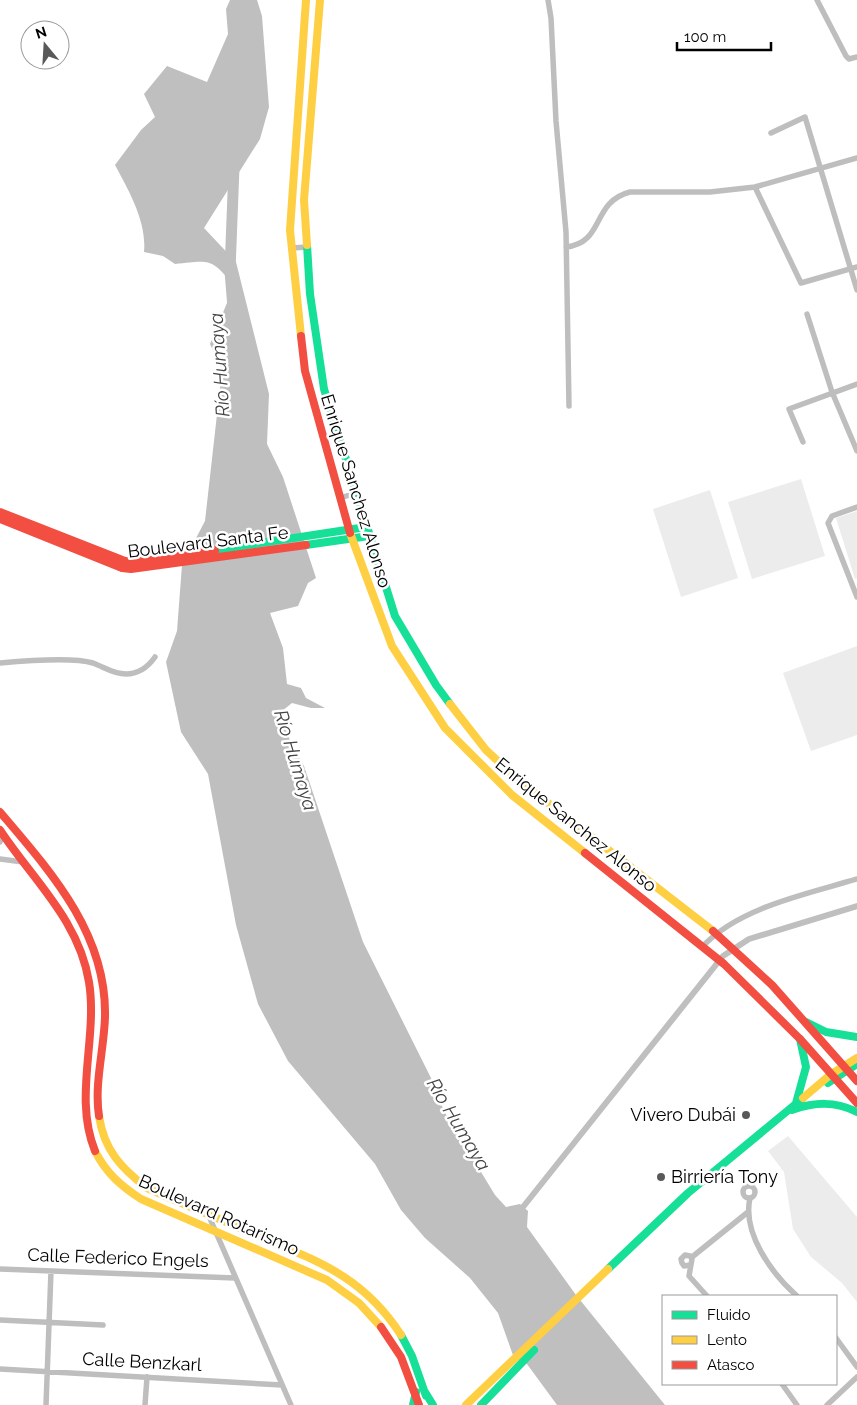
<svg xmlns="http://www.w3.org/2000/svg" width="857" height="1405" font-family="Raleway,sans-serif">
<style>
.green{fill:#ececec}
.water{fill:#bfbfbf}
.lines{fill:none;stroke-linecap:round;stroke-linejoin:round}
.canal{stroke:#bfbfbf;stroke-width:6}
.river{stroke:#bfbfbf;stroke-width:11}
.street{stroke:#bebebe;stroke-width:5.5}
.fast{stroke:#16e098;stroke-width:8}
.slow{stroke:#ffcf43;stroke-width:8}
.jam{stroke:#f24e42;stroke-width:8}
.poi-dot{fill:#595959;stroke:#fff;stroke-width:2}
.labels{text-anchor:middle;stroke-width:5;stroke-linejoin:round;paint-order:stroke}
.street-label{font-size:18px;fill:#000;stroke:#fff}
.poi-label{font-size:18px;fill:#000;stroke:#fff;text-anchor:end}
.water-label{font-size:19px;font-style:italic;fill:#444;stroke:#fff}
</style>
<rect width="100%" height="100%" fill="#fff"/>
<path class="green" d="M801,479L825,556L752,579L728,502Z
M710,490L738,578L681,597L653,509Z
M857,511V578L855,579L836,518Z
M857,646V735L811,751L783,673Z
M788,1136L857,1217V1302L842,1283L811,1257L793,1229L784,1172L768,1151Z"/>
<path class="water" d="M230,0H257L262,16L269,107L260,139L204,228L236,262L269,394L267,444L283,477L316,578L308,583L298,606L270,613L283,648L287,684L301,688L306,698L325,708H311L292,703L282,711L290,741L304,766L363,942L431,1078L444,1111L495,1195L506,1207L520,1204L528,1211L527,1227L576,1295L665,1405H557L527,1364L514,1358L498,1313L470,1278L425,1238L401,1210L375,1164L288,1061L258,1004L236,925L208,774L181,732L166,662L177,631L182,565L205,521L222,370L210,344L234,286C212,258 210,260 175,264L163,256L144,252C147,222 129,191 115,165L141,130L155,117L144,94L167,66L207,82L228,34L226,9Z"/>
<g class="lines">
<path class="canal" d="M523,1207L723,956L749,939L857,906"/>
<path class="river" d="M233,308L230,271L234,167"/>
<path class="street" d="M548,0L551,18L556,121L566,232L569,406
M817,0L846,56L849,59L857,57
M771,133L805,117L857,290
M755,187L801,283L857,267
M566,247C605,243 591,202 630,192H710L755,187L857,158
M292,248L307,247
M807,314L832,392L857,451
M803,442L789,409L857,384
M340,498L356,493
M857,507L832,516L828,523L857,597
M0,663C22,661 73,657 93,663C104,667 113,674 126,674C138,674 148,667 155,657
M0,842L2,834
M0,859L23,862
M703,946C740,907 807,894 857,879
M743 1192a6 6 0 1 1 12 0a6 6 0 1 1-12 0Z
M750,1198C742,1233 772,1274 797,1296
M208,1214L291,1405
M692,1257L748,1212
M690,1265L684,1266L682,1263L681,1259L685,1255L690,1256L692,1259L689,1276L707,1296
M0,1269L235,1278
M0,1320L103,1325
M836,1338L857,1367
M0,1369L282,1385
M782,1384L797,1405
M46,1405L51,1271
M145,1405L147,1377
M827,1405L857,1377"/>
<path class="fast" d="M307,245L310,294L324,389L395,616L436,685L450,704
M306,545L369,536
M215,550L366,527
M806,1022L826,1032L857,1037
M828,1083L857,1064
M796,1103L806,1067L800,1039
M792,1110C815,1102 835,1101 857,1112
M608,1269L688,1193L803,1098
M401,1335L412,1356L426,1396
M425,1392L433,1405
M413,1405L416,1392
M481,1405L534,1350"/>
<path class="slow" d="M307,245L304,200L320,0
M301,336L290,230L306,0
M350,533L392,646L445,728L512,795L585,853
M450,704L486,750L517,779L713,931
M803,1098L830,1075L857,1058
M99,1116C104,1150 121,1168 147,1188C183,1204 220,1219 256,1235C317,1261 363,1276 401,1335
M95,1151C106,1173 121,1186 141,1199L327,1280L359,1303L381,1327
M466,1405L608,1269"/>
<path class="jam" d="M301,336L305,371L350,533
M0,512L125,561H143L215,550
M0,519L122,568L131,569L306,545
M0,812C51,872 107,934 105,1017C104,1050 94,1084 99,1116
M0,830C33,880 79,920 89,982C98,1038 73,1097 95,1151
M585,853L724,964L800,1039L857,1103
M713,931L772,985L857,1081
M381,1327L401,1357L419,1405"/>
</g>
<g class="poi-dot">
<circle cx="746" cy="1115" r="5"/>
<circle cx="661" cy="1177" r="5"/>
</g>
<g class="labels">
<g class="street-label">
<text transform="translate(356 491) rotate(73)" y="6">Enrique Sanchez Alonso</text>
<text transform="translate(208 542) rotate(-7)" y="6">Boulevard Santa Fe</text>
<text transform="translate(576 825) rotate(39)" y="6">Enrique Sanchez Alonso</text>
<text transform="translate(219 1215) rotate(24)" y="6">Boulevard Rotarismo</text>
<text transform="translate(118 1258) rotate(2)" y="6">Calle Federico Engels</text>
<text transform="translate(142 1362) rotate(3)" y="6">Calle Benzkarl</text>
</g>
<g class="poi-label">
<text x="736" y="1121">Vivero Dubái</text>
<text x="671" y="1183" text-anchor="start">Birriería Tony</text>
</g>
<g class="water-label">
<text transform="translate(219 365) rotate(-94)" y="7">Río Humaya</text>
<text transform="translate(296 760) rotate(73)" y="7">Río Humaya</text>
<text transform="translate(459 1124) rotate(59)" y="7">Río Humaya</text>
</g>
</g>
<rect x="662" y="1295" width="175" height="90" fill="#ffffff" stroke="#999999"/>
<rect x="672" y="1311" width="25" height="8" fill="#16e098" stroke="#999999"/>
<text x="707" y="1320" font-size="15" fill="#000000">Fluido</text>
<rect x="672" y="1336" width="25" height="8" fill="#ffcf43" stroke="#999999"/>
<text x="707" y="1345" font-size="15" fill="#000000">Lento</text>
<rect x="672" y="1361" width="25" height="8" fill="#f24e42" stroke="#999999"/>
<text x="707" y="1370" font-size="15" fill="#000000">Atasco</text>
<g transform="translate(45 45) rotate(342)"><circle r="24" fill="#ffffff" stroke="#999999"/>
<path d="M0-4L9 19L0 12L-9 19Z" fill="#595959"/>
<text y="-8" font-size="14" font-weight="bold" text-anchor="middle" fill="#000000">N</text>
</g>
<path d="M677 42v8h94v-8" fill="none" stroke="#000000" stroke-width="2.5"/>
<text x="684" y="42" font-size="15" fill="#000000" stroke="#ffffff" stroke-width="4" paint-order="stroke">100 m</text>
</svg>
